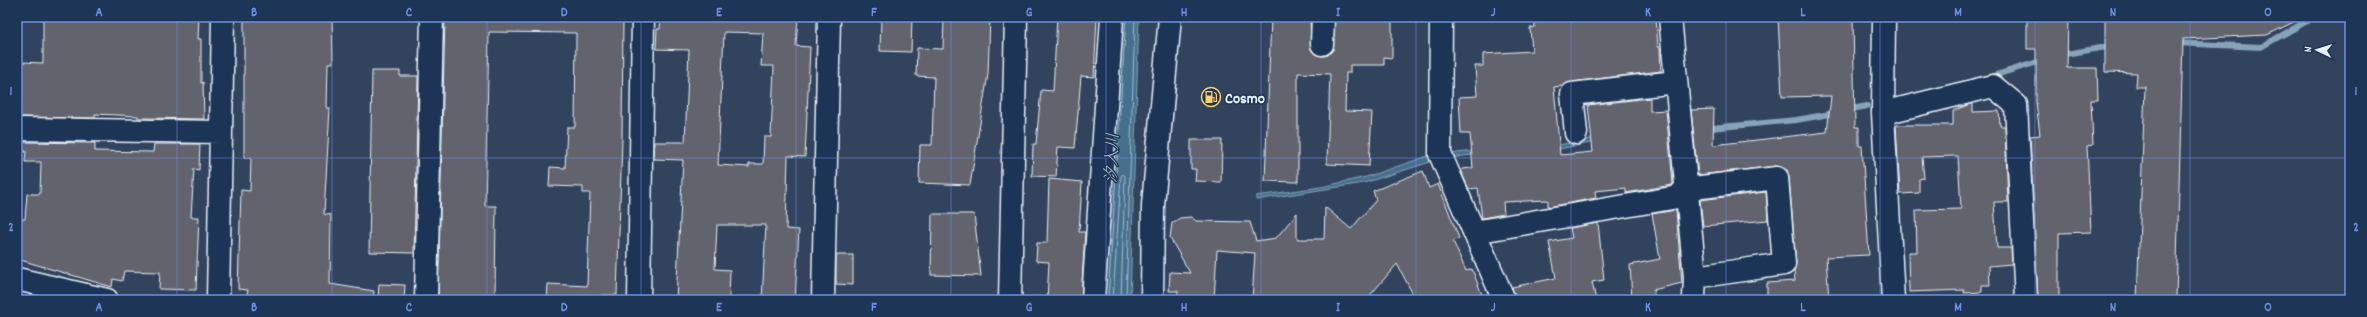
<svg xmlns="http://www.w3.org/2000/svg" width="2367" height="317" font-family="Dekko,'Klee One',sans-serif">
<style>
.water{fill:#456f8d;stroke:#86a3b8}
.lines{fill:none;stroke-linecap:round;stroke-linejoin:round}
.shore{stroke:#a7bdcd;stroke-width:1}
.stream{stroke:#86a3b8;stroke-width:6}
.building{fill:#63646d;stroke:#e8f1f8;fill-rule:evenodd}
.minor-casing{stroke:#e8f1f8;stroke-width:25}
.minor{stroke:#1d3557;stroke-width:22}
.grid{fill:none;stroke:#6e8fe5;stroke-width:1;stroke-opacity:0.55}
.labels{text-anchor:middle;stroke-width:3;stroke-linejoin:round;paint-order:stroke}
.poi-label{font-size:16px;font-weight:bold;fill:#e8f1f8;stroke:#1d3557;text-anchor:start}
.water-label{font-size:17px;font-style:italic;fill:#afc4d3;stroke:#1d3557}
.neatline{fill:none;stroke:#6e8fe5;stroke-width:1.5}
.grid-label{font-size:13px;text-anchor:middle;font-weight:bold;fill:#6e8fe5}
</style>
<rect width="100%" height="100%" fill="#32435e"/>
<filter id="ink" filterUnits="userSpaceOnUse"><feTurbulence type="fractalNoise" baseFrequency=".025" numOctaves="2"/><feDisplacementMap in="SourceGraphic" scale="8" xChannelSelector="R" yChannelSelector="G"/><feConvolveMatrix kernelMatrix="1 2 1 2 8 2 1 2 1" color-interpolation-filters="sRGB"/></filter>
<g filter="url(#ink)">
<path class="water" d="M1122,17H1139L1130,300H1104Z
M1606,136L1607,140L1548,151L1511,149L1451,158L1450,154L1511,146L1548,147Z
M1428,156L1430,162L1364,183L1256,200V196L1321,187L1366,177Z"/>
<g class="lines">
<path class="shore" d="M1108,300L1126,17
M1113,300L1121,176L1123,174L1125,176L1121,300
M1126,300L1135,17"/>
<path class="stream" d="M2175,43L2261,47L2307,21
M2060,55L2112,46
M1986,78L2044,60
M1847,110L1867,106
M1690,130L1796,120L1836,113"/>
</g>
<path class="building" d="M43,17H199L198,39H201V83L203,82L204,119L143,118H138V116L95,114V118L18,117V96H22V62L43,63Z
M244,17H332L333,63H328L327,108H330L324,214L331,215L330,284L374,291L373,300H245L248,290L238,289L241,190L250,191L251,158H244Z
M445,17H623L622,140L617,295H602V300H547L548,284L587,286L590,193H583V187L549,186L550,167L565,168L567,127H575L576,33L489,32L485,206H496L495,300H438Z
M661,17H798L796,46L810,47L805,157L788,156L786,229L799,230L795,300H762L766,225H717L715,269L730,270L729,300H676L683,160L653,159L654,142H685L689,50L656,49L657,29H660ZM724,32L763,33L761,66H774L771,137H764L763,164H749V167L718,165Z
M881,17H912L911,52L880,51Z
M944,17H990L988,74L970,185L919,183L920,145H932L934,77L916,76L917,48L943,49Z
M1057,17H1097L1094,77L1081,76L1075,148L1058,147L1056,177L1032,176L1033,144H1036L1041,90L1053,91Z
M1271,17H1310L1311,49L1315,54L1322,56L1328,55L1333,50L1335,17H1392V58L1384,57V65H1350V73H1346L1345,111L1372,112L1369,166L1327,164L1330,74L1298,73V182L1265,181Z
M1534,17H1656L1658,47H1660L1661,71L1571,82L1563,86L1554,87L1560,155L1593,152L1588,105L1650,98V111L1666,110L1673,183L1672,185L1626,193V188L1595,191L1596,198L1548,207V200L1503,202L1504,214L1482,218L1478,188L1469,189L1463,176L1462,169L1473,168L1470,134H1461L1459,97L1477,96L1475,66H1483V54L1532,51L1530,28L1535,27Z
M1778,17H1853L1855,127H1859V146H1862L1869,255L1826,257L1829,300H1767V283L1795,281L1794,271L1796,263L1789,177L1787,170L1776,166L1698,175L1691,110L1714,109L1713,145L1827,132L1831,96L1782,97Z
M2027,17H2068L2067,68H2097L2098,100H2091L2093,145L2087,146L2091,232L2059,233V300H2038L2030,136L2040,135L2036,102V49H2027Z
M2105,17H2304L2267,35L2183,39L2176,300H2137L2145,87H2136L2137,73L2105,72Z
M372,71H400V76H418L414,253L369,252Z
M1970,104H1973V112L1999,111L2000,126H2005L2008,202H1994L1997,248H2011L2012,264L1989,266L1990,285H1982V292L1964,293V290L1909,292L1908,252H1917L1916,210L1961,209L1958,156L1922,157L1924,178L1919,179V193L1900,194L1896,125H1953V111Z
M1191,140H1222L1221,182L1195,181L1196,169H1191Z
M20,142L95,143V151L153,152L154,144H200L199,170L194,169L191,217H199L196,290L159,289L160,272L124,271L122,281L113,279L112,287L17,259V244L22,219H25L27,194H40L41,162H25L26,151H20Z
M1423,171L1429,188L1438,184L1459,238L1453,241L1466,271L1472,269L1484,300H1416L1397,264L1366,300H1252L1255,253L1217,250L1214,300H1177L1178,291H1169L1170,272L1190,273L1170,238L1172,223L1180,218L1191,217L1196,221L1250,222L1256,241L1276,238L1297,213V239H1324L1325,207L1351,229L1376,200L1373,191Z
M1049,179L1082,182L1079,232H1085L1081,300H1047L1049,262L1036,261L1037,243H1047Z
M1766,192L1768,220L1703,226L1700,200Z
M1676,210L1682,283L1653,290L1655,297L1632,300L1630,265L1660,259L1652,214Z
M932,214H974L981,276L931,275Z
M1598,223L1604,280L1592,282L1596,300H1516L1512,287L1556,278L1549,242L1572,238L1570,228Z
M836,255H853V285L836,284Z
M379,284L405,285L404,300H378Z"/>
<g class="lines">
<g class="minor-casing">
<path id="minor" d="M1441,17L1440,154L1504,300
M1670,17L1695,277L1694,297
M1884,17L1883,113L1893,300
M1322,44L1323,17
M1883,113L1993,86L2016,105L2026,300
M17,129L221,132
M1576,133L1572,94L1676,82
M1474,232L1678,197L1685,189L1777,178L1784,264L1695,277
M17,279L107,300
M218,300L223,17
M426,300L432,17
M639,300L643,17
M823,300L829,17
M1010,300L1016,17
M1093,300L1112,17
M1152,300L1153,205L1170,17"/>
</g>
<use href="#minor" class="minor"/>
</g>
</g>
<path class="grid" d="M177,17V300M332,17V300M487,17V300M641,17V300M796,17V300M951,17V300M1106,17V300M1261,17V300M1416,17V300M1571,17V300M1726,17V300M1880,17V300M2035,17V300M2190,17V300M17,158H2350"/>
<defs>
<g id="fuel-ring" transform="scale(1)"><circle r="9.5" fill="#1d3557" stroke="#ffd166" stroke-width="1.5"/><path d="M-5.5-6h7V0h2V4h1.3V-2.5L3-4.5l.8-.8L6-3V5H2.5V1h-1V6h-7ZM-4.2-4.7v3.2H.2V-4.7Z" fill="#ffd166"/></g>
</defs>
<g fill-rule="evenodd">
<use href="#fuel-ring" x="1211" y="97"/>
</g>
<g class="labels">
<g class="poi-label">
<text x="1225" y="103">Cosmo</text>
</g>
<g class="water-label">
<text transform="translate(1111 158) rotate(-88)" y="6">汐入川</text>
</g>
</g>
<rect width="2367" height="317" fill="none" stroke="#1d3557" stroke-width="44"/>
<g transform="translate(2317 50) rotate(274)" stroke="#1d3557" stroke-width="3" paint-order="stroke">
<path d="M0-3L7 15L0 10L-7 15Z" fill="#e8f1f8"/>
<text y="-6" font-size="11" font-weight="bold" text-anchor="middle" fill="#e8f1f8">N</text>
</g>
<rect x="22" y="22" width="2323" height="273" class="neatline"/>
<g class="grid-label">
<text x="99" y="16">A</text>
<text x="254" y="16">B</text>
<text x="409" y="16">C</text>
<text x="564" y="16">D</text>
<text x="719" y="16">E</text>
<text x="874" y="16">F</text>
<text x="1029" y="16">G</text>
<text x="1184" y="16">H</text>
<text x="1338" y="16">I</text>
<text x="1493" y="16">J</text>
<text x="1648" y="16">K</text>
<text x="1803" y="16">L</text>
<text x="1958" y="16">M</text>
<text x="2113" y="16">N</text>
<text x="2268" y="16">O</text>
<text x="11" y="95">1</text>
<text x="2356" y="95">1</text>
<text x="11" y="231">2</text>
<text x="2356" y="231">2</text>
<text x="99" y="311">A</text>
<text x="254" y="311">B</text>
<text x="409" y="311">C</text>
<text x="564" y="311">D</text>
<text x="719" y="311">E</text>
<text x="874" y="311">F</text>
<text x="1029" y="311">G</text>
<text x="1184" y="311">H</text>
<text x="1338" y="311">I</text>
<text x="1493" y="311">J</text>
<text x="1648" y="311">K</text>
<text x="1803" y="311">L</text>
<text x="1958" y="311">M</text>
<text x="2113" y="311">N</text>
<text x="2268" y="311">O</text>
</g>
</svg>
